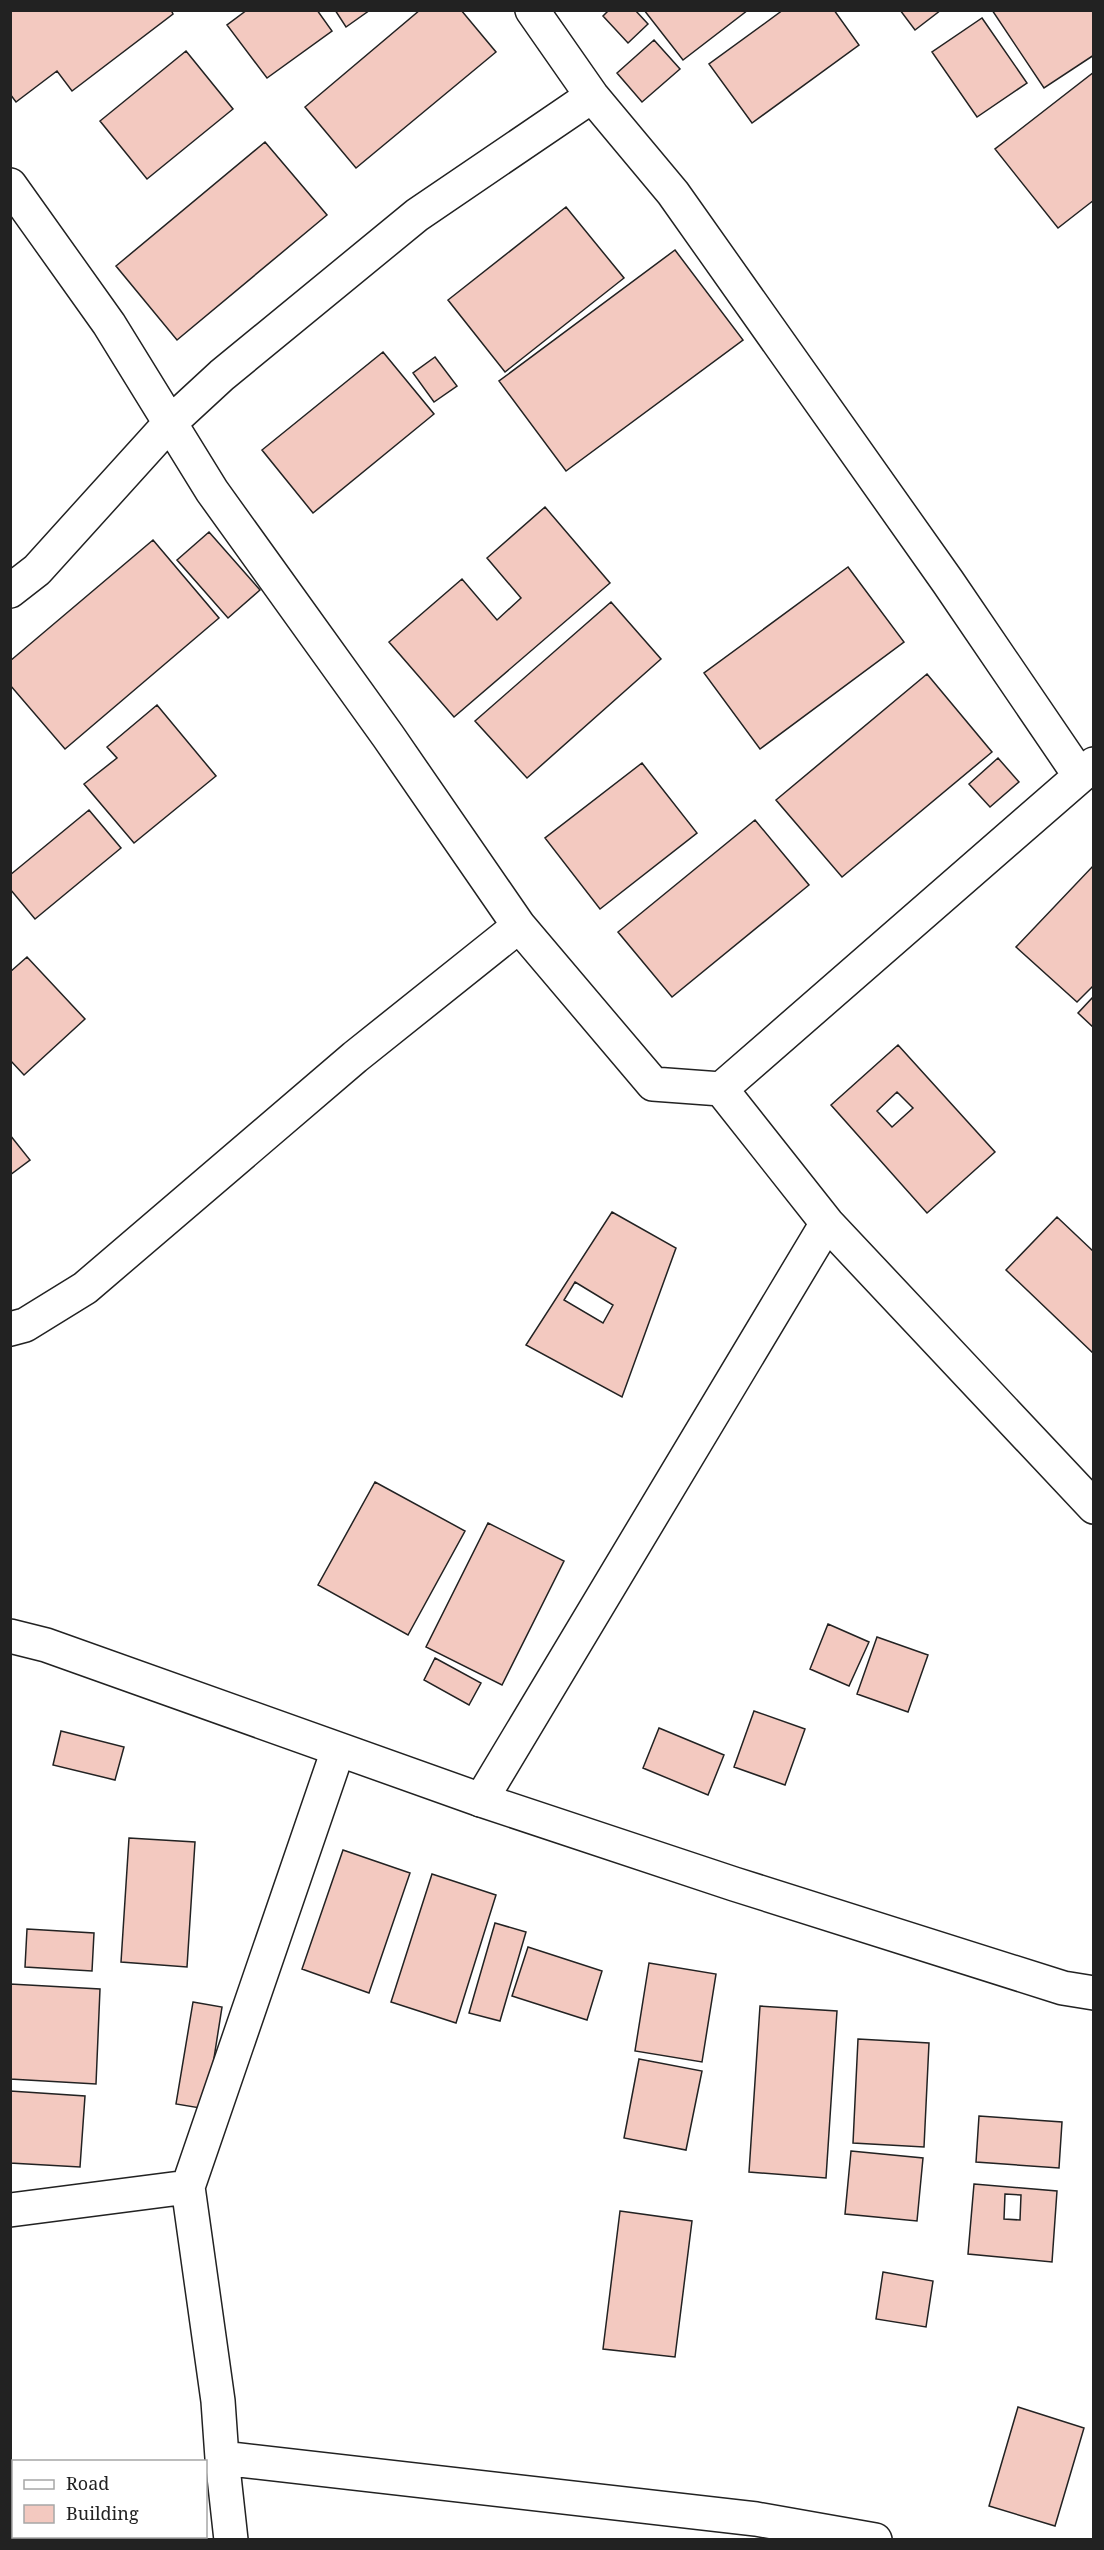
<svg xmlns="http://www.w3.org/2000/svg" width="1104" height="2550" font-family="'Noto Serif',serif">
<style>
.building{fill:#f3c9c0;stroke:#222;stroke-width:1.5;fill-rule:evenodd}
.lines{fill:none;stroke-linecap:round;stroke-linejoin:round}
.minor-casing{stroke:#222;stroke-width:36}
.tertiary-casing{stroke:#222;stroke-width:36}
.minor{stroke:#fff;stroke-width:33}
.tertiary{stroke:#fff;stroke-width:33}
</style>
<rect width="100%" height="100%" fill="#fff"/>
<path class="building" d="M10,10H171L173,14L72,91L57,71L16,102L10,94Z
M247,10H317L332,31L267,78L227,25Z
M335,10H370L346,27Z
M420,10H461L496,52L356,168L305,107Z
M609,10H635L648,24L628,43L603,16Z
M644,10H748L683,60Z
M783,10H834L859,45L752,123L709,64Z
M900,10H941L915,30Z
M992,10H1094V55L1044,88Z
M982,18L1027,83L977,117L932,52Z
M654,40L680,69L642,102L617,73Z
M186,51L233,109L147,179L100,121Z
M1094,72V200L1058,228L995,149Z
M265,142L327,215L177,340L116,266Z
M566,207L624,278L505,372L448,300Z
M675,250L743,340L566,471L499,381Z
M383,352L434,414L313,513L262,450Z
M435,357L457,386L434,402L413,373Z
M545,507L610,583L454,717L389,642L462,579L497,620L521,598L487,558Z
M209,532L260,590L228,618L177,560Z
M153,540L219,618L65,749L10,685V661Z
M848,567L904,642L760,749L704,673Z
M611,602L661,659L527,778L475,721Z
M927,674L992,752L842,877L776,800Z
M157,705L216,776L134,843L84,784L117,758L107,747Z
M998,758L1019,782L990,807L969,784Z
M642,763L697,833L600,909L545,838Z
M89,810L121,848L35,919L10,889V875Z
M755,820L809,885L672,997L618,932Z
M1093,866L1094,985L1077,1002L1016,947Z
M27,957L85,1019L24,1075L10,1060V972Z
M1094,996V1028L1078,1013Z
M898,1045L995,1152L927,1213L831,1105ZM897,1092L913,1108L892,1127L877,1111Z
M10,1135L30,1160L10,1175Z
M612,1212L676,1248L622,1397L526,1345ZM575,1282L613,1305L603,1323L564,1300Z
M1057,1217L1094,1252V1354L1006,1270Z
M375,1482L465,1531L408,1635L318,1585Z
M488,1523L564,1561L502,1685L426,1647Z
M828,1624L869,1642L849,1686L810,1669Z
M877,1637L928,1655L908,1712L857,1694Z
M435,1658L481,1683L469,1705L424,1680Z
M754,1711L805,1729L785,1785L734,1767Z
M659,1728L724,1755L708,1795L643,1768Z
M61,1731L124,1747L115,1780L53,1765Z
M129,1838L195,1842L187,1967L121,1962Z
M343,1850L410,1873L369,1993L302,1969Z
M432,1874L496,1895L456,2023L391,2002Z
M495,1923L526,1932L500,2021L469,2013Z
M27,1929L94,1933L92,1971L25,1967Z
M528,1947L602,1971L587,2020L512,1996Z
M649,1963L716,1974L702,2062L635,2051Z
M10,1984L100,1989L96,2084L10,2079Z
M193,2002L222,2007L206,2109L176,2104Z
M760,2006L837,2011L826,2178L749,2172Z
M858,2039L929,2043L924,2147L853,2143Z
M639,2059L702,2071L686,2150L624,2138Z
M10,2091L85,2096L80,2167L10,2163Z
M979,2116L1062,2122L1059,2168L976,2162Z
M851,2151L923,2158L917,2221L845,2214Z
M974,2184L1057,2191L1052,2262L968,2254ZM1005,2194L1021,2195L1020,2220L1004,2219Z
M620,2211L692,2221L675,2357L603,2349Z
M883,2272L933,2281L926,2327L876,2319Z
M1018,2407L1084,2428L1055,2526L989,2506Z
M94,2536H175L176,2540H95Z"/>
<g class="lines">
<g class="minor-casing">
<path id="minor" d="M532,10L592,96L673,193L948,582L1080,776
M10,185L109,324L212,491L388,736L519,926L653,1084L721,1089L1094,764
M10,591L37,570L170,423L222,375L417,215L592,96
M721,1089L827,1223L1094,1507
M10,1329L25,1325L85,1288L355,1057L519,926
M338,1750L188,2187L218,2401L222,2458L756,2519L875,2540
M481,1800L827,1223
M10,2210L188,2187
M222,2458L231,2540"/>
</g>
<g class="tertiary-casing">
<path id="tertiary" d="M10,1636L46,1645L481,1800L734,1884L1063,1988L1094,1993"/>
</g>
<use href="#minor" class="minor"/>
<use href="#tertiary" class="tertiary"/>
</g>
<rect width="1104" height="2550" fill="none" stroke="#222222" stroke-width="24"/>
<rect x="12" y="2460" width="195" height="78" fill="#ffffff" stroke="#a7a7a7" stroke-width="1.5"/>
<rect x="24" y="2480" width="30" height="9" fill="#ffffff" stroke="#a7a7a7" stroke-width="1.5"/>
<text x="66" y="2490" font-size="18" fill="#222222">Road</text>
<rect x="24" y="2505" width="30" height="18" fill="#f3c9c0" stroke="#a7a7a7" stroke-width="1.5"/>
<text x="66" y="2520" font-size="18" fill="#222222">Building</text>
</svg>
